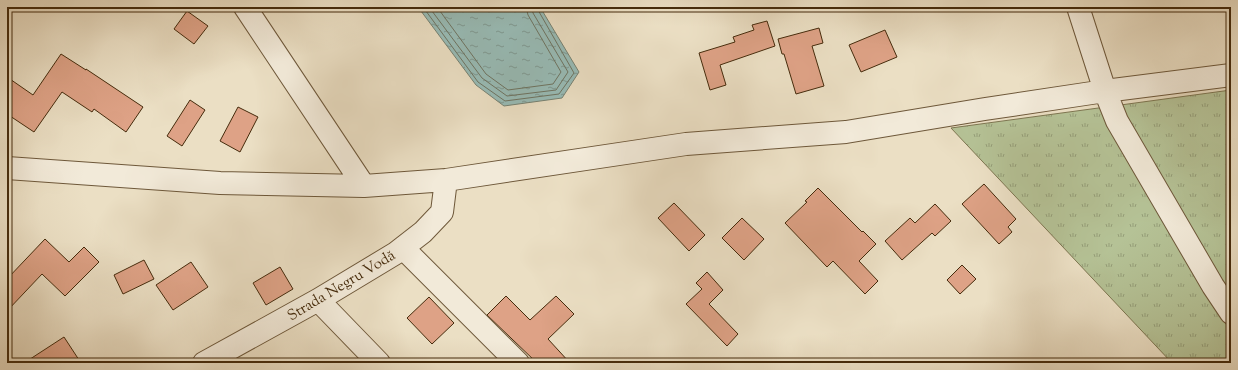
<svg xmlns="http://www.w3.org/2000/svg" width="1238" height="370" font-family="'Sorts Mill Goudy',serif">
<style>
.grass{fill:url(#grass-tufts);stroke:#7d7651}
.water{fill:url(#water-ripples);stroke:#778273}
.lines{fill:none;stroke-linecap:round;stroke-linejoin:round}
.shore{stroke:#6e7462;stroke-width:1}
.building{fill:#dea286;stroke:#452b0c}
.minor-casing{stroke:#6e583a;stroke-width:24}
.minor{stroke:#f2ead9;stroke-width:22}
.labels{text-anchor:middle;stroke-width:3;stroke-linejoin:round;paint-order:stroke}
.street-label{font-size:15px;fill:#452b0c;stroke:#f2ead9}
</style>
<defs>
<pattern id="grass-tufts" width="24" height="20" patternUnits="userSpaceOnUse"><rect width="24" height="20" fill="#b5c296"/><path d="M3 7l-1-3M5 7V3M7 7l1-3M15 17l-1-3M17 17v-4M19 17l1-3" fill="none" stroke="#959e79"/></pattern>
<pattern id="water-ripples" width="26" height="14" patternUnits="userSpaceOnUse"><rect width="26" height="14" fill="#98bcb7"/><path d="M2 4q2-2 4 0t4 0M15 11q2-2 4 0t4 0" fill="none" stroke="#7e9993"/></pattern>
</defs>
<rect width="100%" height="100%" fill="#ebdfc4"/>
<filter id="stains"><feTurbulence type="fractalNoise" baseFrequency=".005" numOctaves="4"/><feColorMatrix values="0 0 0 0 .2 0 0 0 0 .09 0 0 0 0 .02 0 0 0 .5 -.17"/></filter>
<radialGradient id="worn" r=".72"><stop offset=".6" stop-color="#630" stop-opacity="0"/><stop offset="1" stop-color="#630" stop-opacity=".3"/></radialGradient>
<path class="grass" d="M1231,90V363H1172L951,128Z"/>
<path class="water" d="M418,7H540L579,72L562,98L504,106L476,85Z"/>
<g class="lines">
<path class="shore" d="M423,7L478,82L505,101L559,94L574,73L538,10L537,7
M429,7L482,78L507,96L556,90L568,72L533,13L532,7
M437,7L486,74L508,90L553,84L561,72L528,15L526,7"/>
</g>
<path class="building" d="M187,11L208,26L194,44L174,29Z
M767,21L775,46L720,65L726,85L710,90L699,53L735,42L733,37L754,30L752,25Z
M819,28L823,43L812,46L824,86L796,94L784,54H782L778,39Z
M885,30L897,57L861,72L849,45Z
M61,54L86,70V69L143,107L126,132L94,109L92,112L62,92L34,132L7,114V77L33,95Z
M190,100L205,110L182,146L167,136Z
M238,107L258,117L240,152L220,141Z
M984,184L1016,219L1008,227L1012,232L999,244L962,204Z
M818,188L862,232L863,231L876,244L859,261L878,281L865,294L833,261L827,267L785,223L807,202L805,201Z
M674,203L705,235L689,251L658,218Z
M935,204L951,221L935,236L932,233L902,260L885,241L910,218L915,223Z
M742,218L764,239L744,260L722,238Z
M45,239L69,262L84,247L99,262L65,296L42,274L7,311V279Z
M144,260L154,279L123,294L114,275Z
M191,262L208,287L173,310L156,285Z
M962,265L976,279L960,294L947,280Z
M280,267L293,289L266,305L253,283Z
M707,272L723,290L709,304L738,334L727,346L686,304L702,289L696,283Z
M506,296L530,320L556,296L574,314L548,339L570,363H537L487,315Z
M429,297L454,323L432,344L407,318Z
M64,337L81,363H24Z"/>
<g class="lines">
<g class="minor-casing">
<path id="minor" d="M245,7L364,186
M1078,7L1105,91L1117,121L1213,286L1231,313
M7,168L220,183L364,186L446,180L686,144L846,132L985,109L1105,91L1231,75
M403,248L518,363
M318,300L379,363
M204,363L318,300L396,253L423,232L442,212L446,180"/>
</g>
<use href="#minor" class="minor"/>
</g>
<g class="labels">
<g class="street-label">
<text transform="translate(341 285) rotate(-31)" y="5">Strada Negru Vodă</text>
</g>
</g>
<rect width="1238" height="370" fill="none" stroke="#ebdfc4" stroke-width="24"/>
<rect x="8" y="8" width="1222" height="354" fill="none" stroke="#452b0c" stroke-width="2"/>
<rect x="12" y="12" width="1214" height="346" fill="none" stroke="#452b0c"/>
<rect width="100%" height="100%" filter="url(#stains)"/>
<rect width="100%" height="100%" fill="url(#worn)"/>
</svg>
